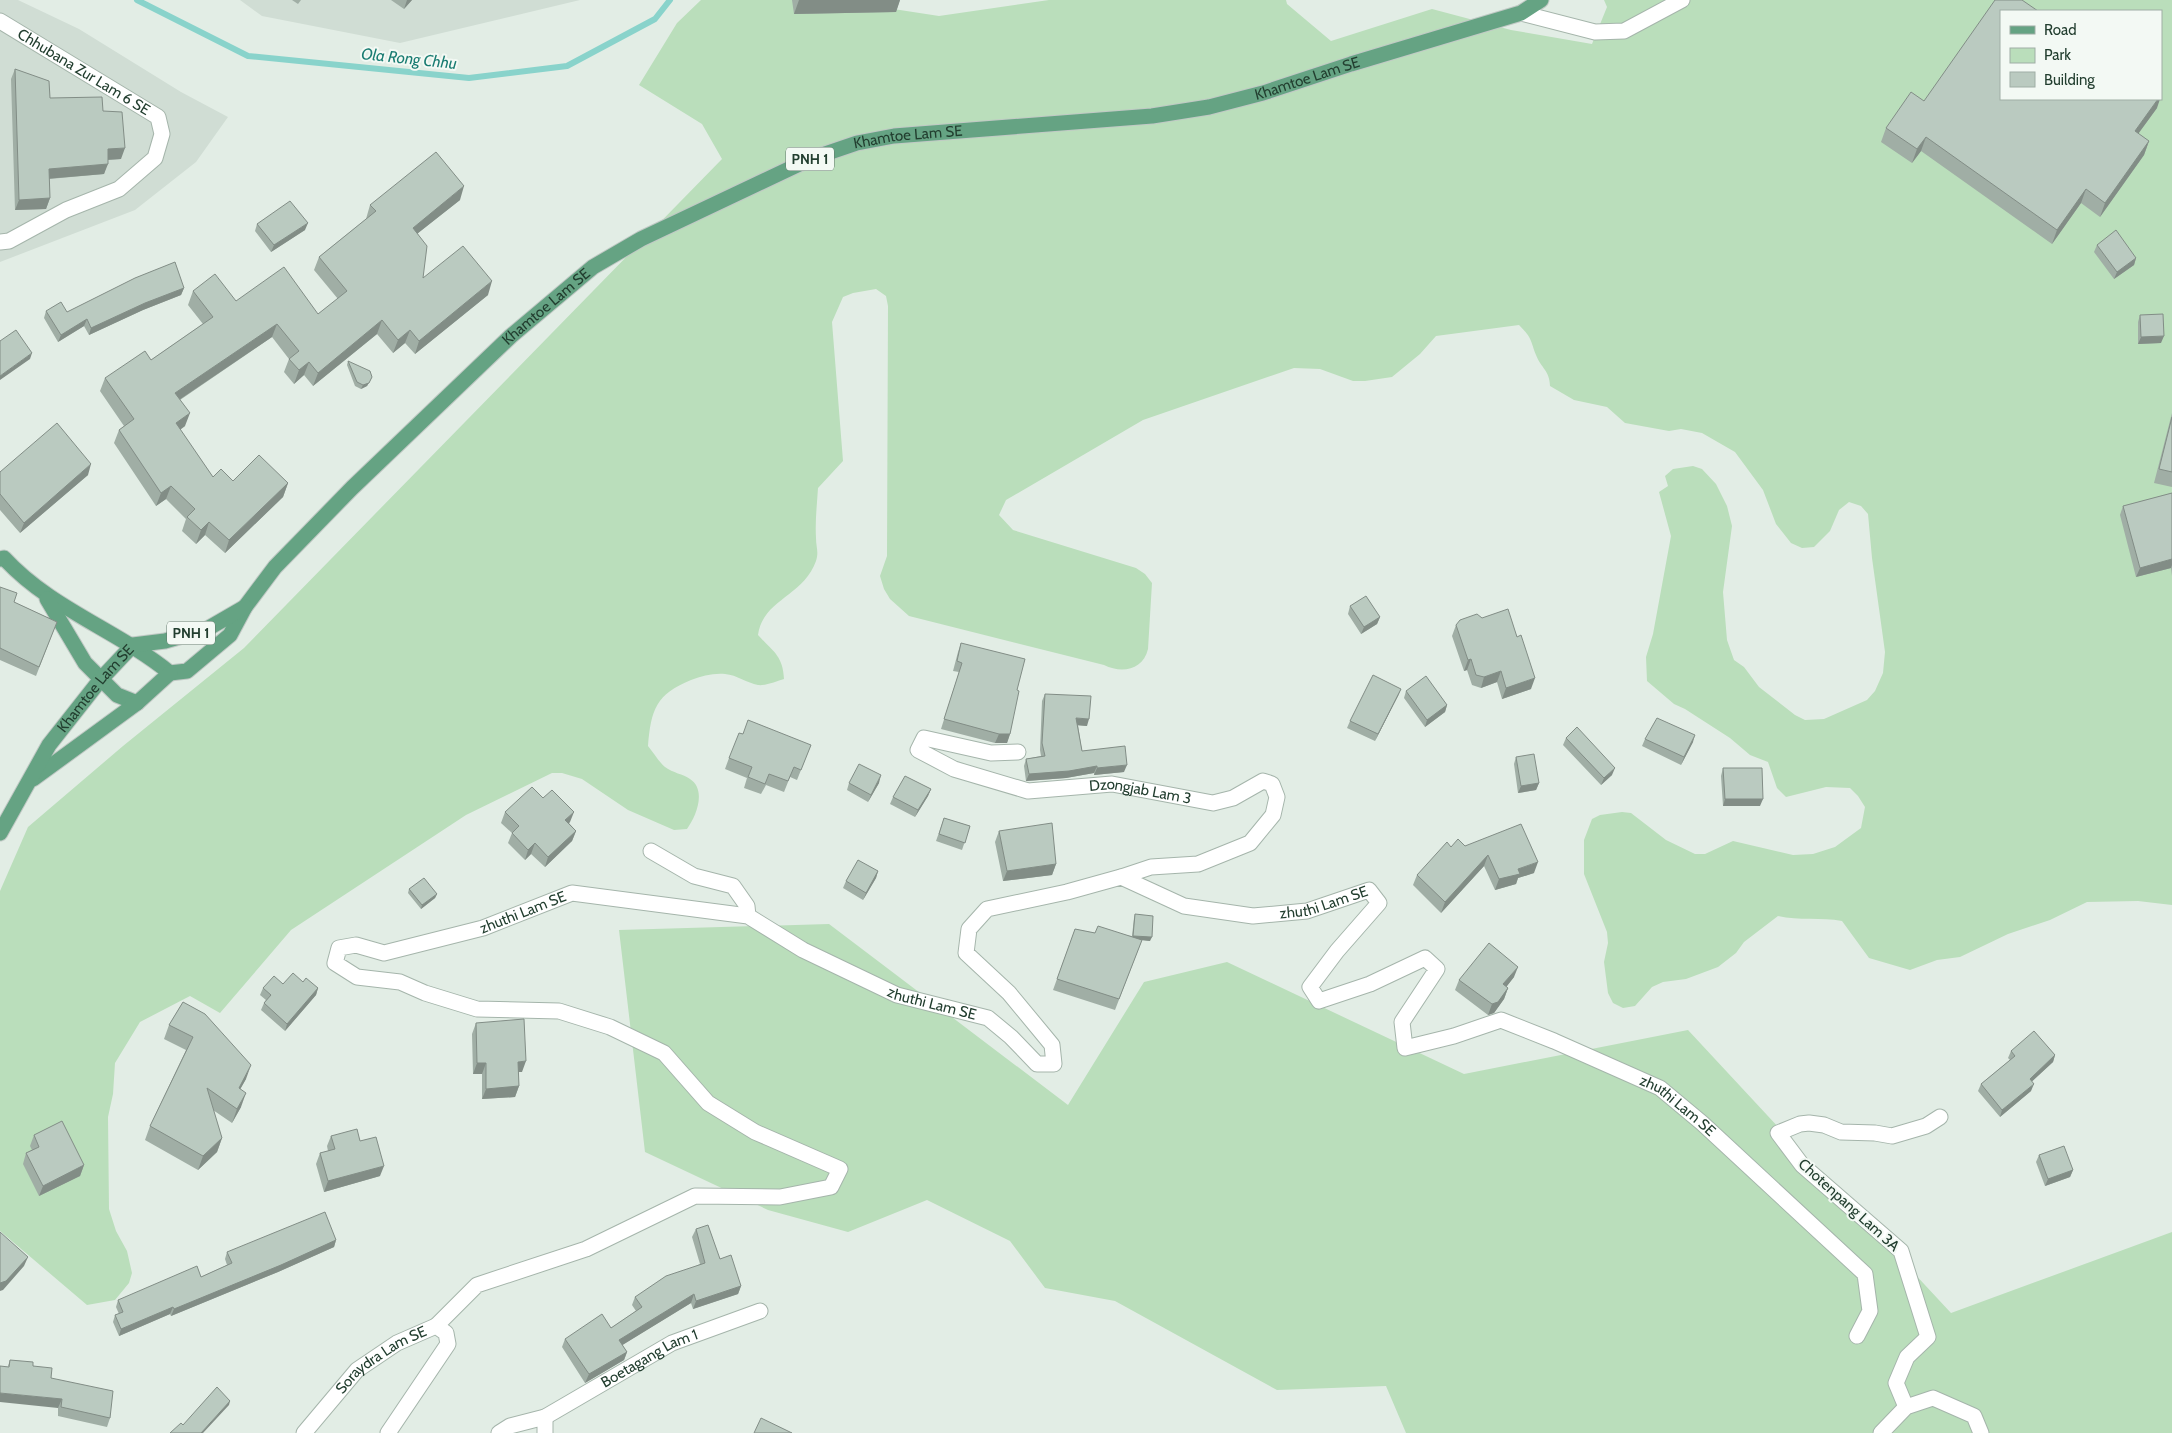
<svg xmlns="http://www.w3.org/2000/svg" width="2172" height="1433" font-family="Cabin,sans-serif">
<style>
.built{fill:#d0ddd4}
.green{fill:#badebb;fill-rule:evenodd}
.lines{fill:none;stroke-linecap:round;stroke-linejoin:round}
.stream{stroke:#89d3cb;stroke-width:6}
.minor-casing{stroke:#a5b5ab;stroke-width:17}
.tertiary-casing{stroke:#a5b5ab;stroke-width:17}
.primary-casing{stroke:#c1c9c5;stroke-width:17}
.minor{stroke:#fff;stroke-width:15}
.tertiary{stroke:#fff;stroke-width:15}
.primary{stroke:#65a383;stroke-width:15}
.wall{fill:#a0aea5}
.shaded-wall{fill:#828d86}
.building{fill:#bacac0;stroke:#828d86}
.labels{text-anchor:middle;stroke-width:4;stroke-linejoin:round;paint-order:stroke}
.shield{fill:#f3f9f4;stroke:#61766a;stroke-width:1}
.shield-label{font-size:14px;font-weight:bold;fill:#223e2f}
.street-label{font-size:15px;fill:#223e2f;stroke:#f3f9f4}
.water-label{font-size:16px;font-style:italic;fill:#1a7c72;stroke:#f3f9f4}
</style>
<rect width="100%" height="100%" fill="#e2ede5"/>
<path class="built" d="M0,0H18L79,29L181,92L228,117L196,162L135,210L0,262Z
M240,0H580L400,43L262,16Z"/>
<path class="green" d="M701,0H868L874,6L939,16L1049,0H1286L1287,4L1331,41L1432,9L1511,30L1592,44L1607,7L1604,0H2172V905L2138,901L2087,902L2050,920L2008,934L1960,957L1937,960L1910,970L1869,958L1842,921C1821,917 1799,921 1778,916L1744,942L1736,953L1718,967L1686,979L1663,982L1652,987L1635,1006L1623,1008L1613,1003L1608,993L1604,962L1608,943L1607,932L1584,874V840L1592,819L1600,815L1622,812L1631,813L1666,840L1695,854H1705L1733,841L1793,855L1813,854L1835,847L1861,828L1865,807L1858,796L1850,788L1826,787L1786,797L1777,788L1768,762L1750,755L1730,738L1685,709L1674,704L1647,681L1646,657L1653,634L1671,536L1659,492L1668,486L1665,476L1673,469L1693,466L1702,469L1716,484L1727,506L1732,526L1723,592L1727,640L1734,660L1744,667L1759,687L1795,715L1805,720L1824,719L1867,700L1875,691L1883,673L1885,652L1872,558L1868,514L1861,506L1849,502L1839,510L1830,531L1814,547L1802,548L1791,543L1776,524L1763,490L1735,452L1702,433L1681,429L1669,431L1625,423L1607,407L1574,400L1550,386C1550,371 1541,368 1536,355C1530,339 1532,338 1519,325L1436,336L1420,354L1392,377L1365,381H1353L1320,369L1294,368L1143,420L1006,500L999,515L1013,530L1136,568L1145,574L1152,583L1148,649C1143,670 1122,674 1104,665L909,616L890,599L884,589L880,576L887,556L888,306L886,296L876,289L853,293L843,297L832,322L843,461L818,488C817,504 815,521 816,538C816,547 819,552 816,561C803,597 763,599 758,635C772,651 783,655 784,679C777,681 766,686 758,685C747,683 737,675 725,674C713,673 702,676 691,680C656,694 651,710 648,746C653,752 659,762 665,767C673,773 683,774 690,779C707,790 696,817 687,829L674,830L628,810L582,779L562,773H552L466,815L291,930L220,1013L190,996L140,1022L115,1063L113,1094L108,1117L109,1209L116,1231L127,1251L132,1273L129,1283L115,1300L87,1305L0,1231V891L28,827L123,746L244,648L722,159L702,124L639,85L677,23ZM2001,11H2161V99H2001Z
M829,924L1068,1105L1144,982L1227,962L1464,1074L1688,1030L1951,1313L2172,1232V1433H1406L1386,1386L1277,1390L1115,1301L1045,1288L1010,1241L927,1200L848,1232L768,1210L645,1152L619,930Z"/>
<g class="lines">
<path class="stream" d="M137,0L248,56L469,78L567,66L655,19L670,0"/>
<g class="minor-casing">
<g id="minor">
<path d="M1521,13L1595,32L1624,31L1682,0"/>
<path id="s1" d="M0,21L158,117L162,134L155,158L119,189L66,210L9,241L0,242"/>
<path id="s2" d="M1018,752L991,753L924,738L918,750L954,769L1028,791L1112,784L1213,803L1233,798L1263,781L1272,784L1277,797L1273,815L1250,843L1198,864L1151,867L1121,877"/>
<path d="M651,851L694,876L733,886L747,906L748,916"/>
<path id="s3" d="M436,1326L477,1285L586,1249L695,1196L780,1197L831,1187L840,1169L755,1132L708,1103L664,1053L610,1027L559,1011L477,1009L425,993L400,982L357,977L335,963L339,948L356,945L384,953L483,928L572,893L748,916L803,950L897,995L988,1018L1011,1037L1037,1064H1054L1052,1045L1009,993L966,953L969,929L987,909L1067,892L1121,877L1184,906L1253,916L1307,911L1369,890L1379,903L1337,951L1310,987L1319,1001L1370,984L1425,958L1437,969L1402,1022L1405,1048L1454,1036L1501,1020L1554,1041L1660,1088L1702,1123L1865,1274L1870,1311L1857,1336"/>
<path d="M1906,1407L1896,1383L1907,1357L1928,1337L1901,1251L1802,1165L1778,1133L1800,1124L1809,1123L1824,1125L1841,1132L1875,1133L1892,1136L1926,1126L1940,1117"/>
<path id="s4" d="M545,1417L672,1343L760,1311"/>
<path d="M1881,1433L1906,1407L1933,1398L1974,1416L1981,1433"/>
</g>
</g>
<g class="tertiary-casing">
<g id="tertiary">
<path id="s5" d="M304,1433L357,1370L397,1343L436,1326L446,1333L448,1344L388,1433"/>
<path d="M499,1433L510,1426L545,1417V1433"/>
</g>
</g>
<g class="primary-casing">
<g id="primary">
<path d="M0,559L4,558C51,609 117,630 170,673"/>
<path d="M47,599L85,663L117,695L137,703"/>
<path id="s6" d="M170,673L187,671L230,635L245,607L275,567L352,488L511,336L593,267L641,239L810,159L857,143L894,136L1152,116L1209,107L1263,93L1351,64L1521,13L1541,0"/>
<path d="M33,779L137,703L170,673"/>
<path id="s7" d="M0,833L49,745L101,679L133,645L165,641L207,629L245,607"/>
</g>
</g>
<use href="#minor" class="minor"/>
<use href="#tertiary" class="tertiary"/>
<use href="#primary" class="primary"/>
</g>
<path class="wall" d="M292,0H301L298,4Z
M391,0H412L404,9Z
M792,0H900L896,12L794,14Z
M15,69L50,98L103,111L121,159L108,160L104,174L49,179L50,198L46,209L15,210L11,79Z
M1924,101L2157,108L2138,134L2149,141L2144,155L2100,217L2081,203L2052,244L1921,151L1912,163L1881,142L1886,128Z
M460,200L418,233L423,278L488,295L415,354L405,343L393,353L377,334L313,386L304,375L294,384L284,372L289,359L272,337L180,400L185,426L180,430L213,477L233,481L288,483L283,497L225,553L205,535L196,544L182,531L186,519L166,499L156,506L114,443L119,430L124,426L100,391L105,378L151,360L203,324L188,305L193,291L236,301L318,314L338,299L314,270L319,257L366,219L370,205Z
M257,224L305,230L271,252L255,231Z
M2097,245L2136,258L2134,265L2114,279L2094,252Z
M184,288L181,295L143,310L89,335L84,326L58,342L44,318L46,311L67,312Z
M2140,315L2161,343L2138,344V322Z
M348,361L370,381L367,386L361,389L355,386L347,365Z
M2172,413V487L2154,483Z
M0,472L88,475L20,533L0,510Z
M2172,493V576L2171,568L2136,577L2120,515L2123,506Z
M0,587L14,602L57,622L36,676L0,660Z
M1350,606L1380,617L1377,624L1361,634L1348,614Z
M1456,625L1531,689L1502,699L1497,682L1481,688L1472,685L1467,670L1464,671L1452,636Z
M961,643L1017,690L1010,734L1007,743H995L941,729L959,672L953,671L958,652Z
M1401,689L1398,696L1375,741L1347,728L1350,721Z
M1406,691L1447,705L1445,712L1425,727L1404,698Z
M1045,694L1087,726L1078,725L1082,751L1124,772L1094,775V773L1066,778L1026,781L1024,766L1026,759L1041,756L1040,750L1042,701Z
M743,734L811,745L797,780L790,777L784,792L766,785L761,794L744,788L747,778L725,769L729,758Z
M1566,738L1612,775L1601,785L1563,745Z
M1645,739L1693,742L1681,765L1642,746Z
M1516,757L1539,783L1536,790L1518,793L1514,764Z
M1723,768L1760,806H1723L1721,776Z
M849,783H879L868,802L847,790Z
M931,789L928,796L915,817L890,804L893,797Z
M543,798L570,822L569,823L576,831L572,841L545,867L531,854L525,860L508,843L512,833L501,823L505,812Z
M944,818L970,826L962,850L936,841Z
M999,831L1056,864L1052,875L1003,881L995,842Z
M1465,846L1534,873L1518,878L1516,884L1495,890L1484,866L1441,913L1413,885L1417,875L1451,847Z
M878,871L876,878L863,900L843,888L846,881Z
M409,889L437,894L435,898L421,909L408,893Z
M1135,914L1150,941L1142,940L1115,1010L1053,990L1075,929L1095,933L1132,936L1134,918Z
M1514,977L1506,987L1508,988L1504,999L1494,1013L1488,1015L1455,990L1459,980Z
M303,982L318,988L316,995L285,1031L261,1010L264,1003L266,1000L260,995L263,988L283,984Z
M183,1002L246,1079L240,1089L241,1107L232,1123L213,1110L222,1138L217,1152L198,1170L145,1140L150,1126L186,1050L164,1039L169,1025Z
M476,1023L522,1072H518L519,1086L515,1097L482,1099V1074H473L472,1034Z
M2011,1051L2055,1055L2053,1062L2032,1081L2031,1091L2000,1117L1978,1091L1981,1084L2010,1060L2008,1058Z
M34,1135L84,1165L80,1176L39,1196L23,1164L26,1153L32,1150L30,1146Z
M331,1136L360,1141L380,1176L324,1192L316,1164L320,1153L328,1151L327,1146Z
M2039,1155L2073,1170L2070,1177L2045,1186L2036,1162Z
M696,1229L741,1286L738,1294L693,1309L691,1303L622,1345L627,1352L624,1360L585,1383L562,1347L565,1339L611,1328L636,1311L632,1305L635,1297L700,1264L692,1237Z
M336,1240L334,1247L278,1272L171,1316L170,1314L119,1336L113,1322L115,1315L119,1314L116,1307L118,1300L201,1277L227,1265L225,1259L227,1252Z
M10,1360L33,1366L110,1418L107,1427L58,1416V1408L8,1366Z"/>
<path class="shaded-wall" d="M407,0H412L404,9Z
M799,0H900L896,12L794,14Z
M2158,99H2160L2157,108L2130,145L2135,131Z
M1926,137L1921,151L1912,163L1917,149Z
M2149,141L2144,155L2100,217L2105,203Z
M125,148L121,159L104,160L108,149Z
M108,164L104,174L45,179L49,169Z
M464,186L460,200L408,241L413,228Z
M2086,189L2081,203L2052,244L2057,230Z
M50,198L46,209L15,210L19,200Z
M308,223L305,230L271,252L274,245Z
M2136,258L2134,265L2114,279L2117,272Z
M492,281L488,295L415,354L419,341Z
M184,288L181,295L143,310L89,335L91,328L145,303Z
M87,319L84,326L58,342L61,335Z
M382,320L377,334L313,386L318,373Z
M277,324L272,337L170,406L175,393Z
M410,330L405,343L393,353L398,340Z
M2164,336L2161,343L2138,344L2141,337Z
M32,353L30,359L0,380V376Z
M309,362L304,375L294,384L299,370Z
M372,377L367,386L361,389L363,385Z
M190,413L185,426L171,436L176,423Z
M91,464L88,475L20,533L24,523Z
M288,483L283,497L225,553L229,540Z
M171,486L166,499L156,506L161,493Z
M209,522L205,535L196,544L201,530Z
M2172,559V565L2171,568L2136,577L2140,568Z
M1380,617L1377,624L1361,634L1364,627Z
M1471,659L1467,670L1464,671L1468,660Z
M1501,671L1497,682L1481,688L1484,677Z
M1535,678L1531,689L1502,699L1506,688Z
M1401,689L1398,696L1375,741L1378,734Z
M1447,705L1445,712L1425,727L1427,720Z
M1076,718L1089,719L1087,726L1074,725Z
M999,734H1010L1007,743H995Z
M1695,735L1693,742L1681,765L1684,757Z
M1127,765L1124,772L1094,775L1097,768Z
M1097,766L1094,773L1066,778L1026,781L1029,774Z
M1615,768L1612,775L1601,785L1604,778Z
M881,775L879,783L868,802L871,795Z
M1539,783L1536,790L1518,793L1521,786Z
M931,789L928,796L915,817L918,810Z
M1725,799H1763L1760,806H1723Z
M574,812L570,822L561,830L565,820Z
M576,831L572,841L545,867L548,857Z
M535,843L531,854L525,860L528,850Z
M1488,855L1484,866L1441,913L1445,902Z
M1538,862L1534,873L1518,878L1516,884L1495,890L1499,879L1518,869Z
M1056,864L1052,875L1003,881L1007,871Z
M878,871L876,878L863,900L866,893Z
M437,894L435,898L421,909L422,905Z
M1133,936L1152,937L1150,941L1132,939Z
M1518,967L1514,977L1500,995L1503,984Z
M318,988L316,995L285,1031L287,1024Z
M1508,988L1504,999L1494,1013L1488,1015L1492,1004Z
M2055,1055L2053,1062L2027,1086L2030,1079Z
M526,1061L522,1072H514L518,1062Z
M477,1063H486L482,1074H473Z
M251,1065L246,1079L233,1102L239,1088Z
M2034,1084L2031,1091L2000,1117L2002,1110Z
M519,1086L515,1097L482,1099L486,1089Z
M246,1093L241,1107L232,1123L237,1109Z
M222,1138L217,1152L198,1170L203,1156Z
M84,1165L80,1176L39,1196L43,1186Z
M384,1166L380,1176L324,1192L328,1181Z
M2073,1170L2070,1177L2045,1186L2048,1179Z
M336,1240L334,1247L278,1272L171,1316L174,1309Z
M28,1257L24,1266L3,1290L0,1291V1283Z
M741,1286L738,1294L693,1309L696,1301Z
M694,1294L691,1303L616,1349L619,1340Z
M173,1307L170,1314L119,1336L121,1329Z
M627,1352L624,1360L585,1383L589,1374Z
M0,1393L62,1399L58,1408L0,1402Z
M230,1401L229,1405L203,1433H201Z"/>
<path class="building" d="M1995,0H2022L2038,11H2001V99H2158L2135,131L2149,141L2105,203L2086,189L2057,230L1926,137L1917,149L1886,128L1911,92L1924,101Z
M15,69L49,81L50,98L102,97L103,111L122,112L125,148L108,149V164L49,169L50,198L19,200Z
M436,152L464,186L413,228L427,246L423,278L463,246L492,281L419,341L410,330L398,340L382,320L318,373L309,362L299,370L289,359L299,351L277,324L175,393L190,413L176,423L213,477L221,469L233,481L259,455L288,483L229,540L209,522L201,530L187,517L195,509L171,486L161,493L119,430L134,419L105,378L145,351L151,360L213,317L193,291L215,274L236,301L284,267L318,314L347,291L319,257L376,211L370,205Z
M290,201L308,223L274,245L257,224Z
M2116,230L2136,258L2117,272L2097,245Z
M175,262L184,288L145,303L91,328L87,319L61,335L46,311L61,302L67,312L135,278Z
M2163,314L2164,336L2141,337L2140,315Z
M16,330L32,353L0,376V341Z
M348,361L370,371L372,377L369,383L363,385L357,382Z
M2172,417V472L2159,469Z
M57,423L91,464L24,523L0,494V472Z
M2172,493V559L2140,568L2123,506Z
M0,587L17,593L14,602L57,622L39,667L0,648Z
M1366,596L1380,617L1364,627L1350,606Z
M1508,609L1517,637L1521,635L1535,678L1506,688L1501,671L1484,677L1476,675L1471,659L1468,660L1456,625L1460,620L1477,614L1482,618Z
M961,643L1025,659L1017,690L1019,691L1010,734H999L944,719L962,663L957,661Z
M1373,675L1401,689L1378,734L1350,721Z
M1426,676L1447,705L1427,720L1406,691Z
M1045,694L1091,696L1089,719L1076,718L1082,751L1125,746L1127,765L1097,768V766L1069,771L1029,774L1026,759L1045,756L1042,743Z
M1657,718L1695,735L1684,757L1645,739Z
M748,720L811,745L801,770L794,767L788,781L769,774L765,784L748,777L752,767L729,758L739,733L743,734Z
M1577,727L1615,768L1604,778L1566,738Z
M1534,754L1539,783L1521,786L1516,757Z
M859,764L881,775L871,795L849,783Z
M1723,768H1762L1763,799H1725Z
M905,776L931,789L918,810L893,797Z
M532,787L543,798L552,790L574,812L565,820L576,831L548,857L535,843L528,850L512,833L519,826L505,812Z
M944,818L970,826L965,843L939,834Z
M1052,823L1056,864L1007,871L999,831Z
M1521,824L1538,862L1518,869L1520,874L1499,879L1488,855L1445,902L1417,875L1447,842L1451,847L1458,839L1465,846Z
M858,860L878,871L866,893L846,881Z
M424,878L437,894L422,905L409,889Z
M1135,914L1153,916L1152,937L1133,936Z
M1098,926L1142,940L1119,999L1057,979L1075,929L1095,933Z
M1489,943L1518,967L1503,984L1508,988L1498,1002L1492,1004L1459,980Z
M293,973L303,982L306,978L318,988L287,1024L264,1003L271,995L263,988L274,976L283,984Z
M183,1002L205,1014L251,1065L239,1088L246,1093L237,1109L207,1088L222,1138L203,1156L150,1126L193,1037L169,1025Z
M524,1019L526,1061L518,1062L519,1086L486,1089V1063H477L476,1023Z
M2034,1031L2055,1055L2030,1079L2034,1084L2002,1110L1981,1084L2015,1056L2011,1051Z
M62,1121L84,1165L43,1186L26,1153L39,1147L34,1135Z
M357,1129L360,1141L376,1137L384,1166L328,1181L320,1153L335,1149L331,1136Z
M2064,1146L2073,1170L2048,1179L2039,1155Z
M325,1212L336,1240L281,1265L174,1309L173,1307L121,1329L115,1315L123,1312L118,1300L197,1266L201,1277L232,1263L227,1252Z
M708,1225L720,1259L731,1255L741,1286L696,1301L694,1294L619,1340L627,1352L589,1374L565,1339L602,1314L611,1328L642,1307L635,1297L666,1276L705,1263L696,1229Z
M0,1232L28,1257L6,1281L0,1283Z
M10,1360L33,1362V1366L52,1368L51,1378L113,1391L110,1418L61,1407L62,1399L0,1393V1366L9,1367Z
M217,1387L230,1401L201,1433H170L181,1423L183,1425Z
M761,1418L792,1433H754Z"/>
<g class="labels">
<g class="shield">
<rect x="786" y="147.5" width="48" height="23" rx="4"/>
<rect x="167" y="621.5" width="48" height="23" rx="4"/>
</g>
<g class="shield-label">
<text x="810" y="164">PNH 1</text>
<text x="191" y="638">PNH 1</text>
</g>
<g class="street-label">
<text dy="5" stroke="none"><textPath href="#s1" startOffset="98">Chhubana Zur Lam 6 SE</textPath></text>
<text dy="5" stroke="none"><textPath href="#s6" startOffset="1341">Khamtoe Lam SE</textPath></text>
<text dy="5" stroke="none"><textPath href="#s6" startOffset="936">Khamtoe Lam SE</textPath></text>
<text dy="5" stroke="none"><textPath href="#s6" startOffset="531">Khamtoe Lam SE</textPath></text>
<text dy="5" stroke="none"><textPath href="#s7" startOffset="174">Khamtoe Lam SE</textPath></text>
<text dy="5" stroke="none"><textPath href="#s2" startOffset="340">Dzongjab Lam 3</textPath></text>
<text dy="5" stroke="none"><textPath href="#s3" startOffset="2342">zhuthi Lam SE</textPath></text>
<text dy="5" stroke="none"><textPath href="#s3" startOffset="1219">zhuthi Lam SE</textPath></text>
<text dy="5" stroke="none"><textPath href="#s3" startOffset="1654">zhuthi Lam SE</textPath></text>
<text dy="5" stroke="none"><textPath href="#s3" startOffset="3049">zhuthi Lam SE</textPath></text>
<text transform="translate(1849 1205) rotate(42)" y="5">Chotenpang Lam 3A</text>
<text dy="5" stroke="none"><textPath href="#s4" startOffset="120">Boetagang Lam 1</textPath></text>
<text dy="5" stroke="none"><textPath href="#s5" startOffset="108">Soraydra Lam SE</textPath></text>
</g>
<g class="water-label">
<text transform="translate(409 58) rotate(6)" y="6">Ola Rong Chhu</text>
</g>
</g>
<rect x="2000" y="10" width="162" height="90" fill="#f3f9f4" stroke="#9faea5"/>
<rect x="2010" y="26" width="25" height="8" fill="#65a383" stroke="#9faea5"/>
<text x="2044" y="35" font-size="15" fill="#223e2f">Road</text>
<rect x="2010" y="48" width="25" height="15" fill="#badebb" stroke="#9faea5"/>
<text x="2044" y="60" font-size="15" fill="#223e2f">Park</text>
<rect x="2010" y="72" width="25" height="15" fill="#bacac0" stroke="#9faea5"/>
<text x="2044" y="85" font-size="15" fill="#223e2f">Building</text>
</svg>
